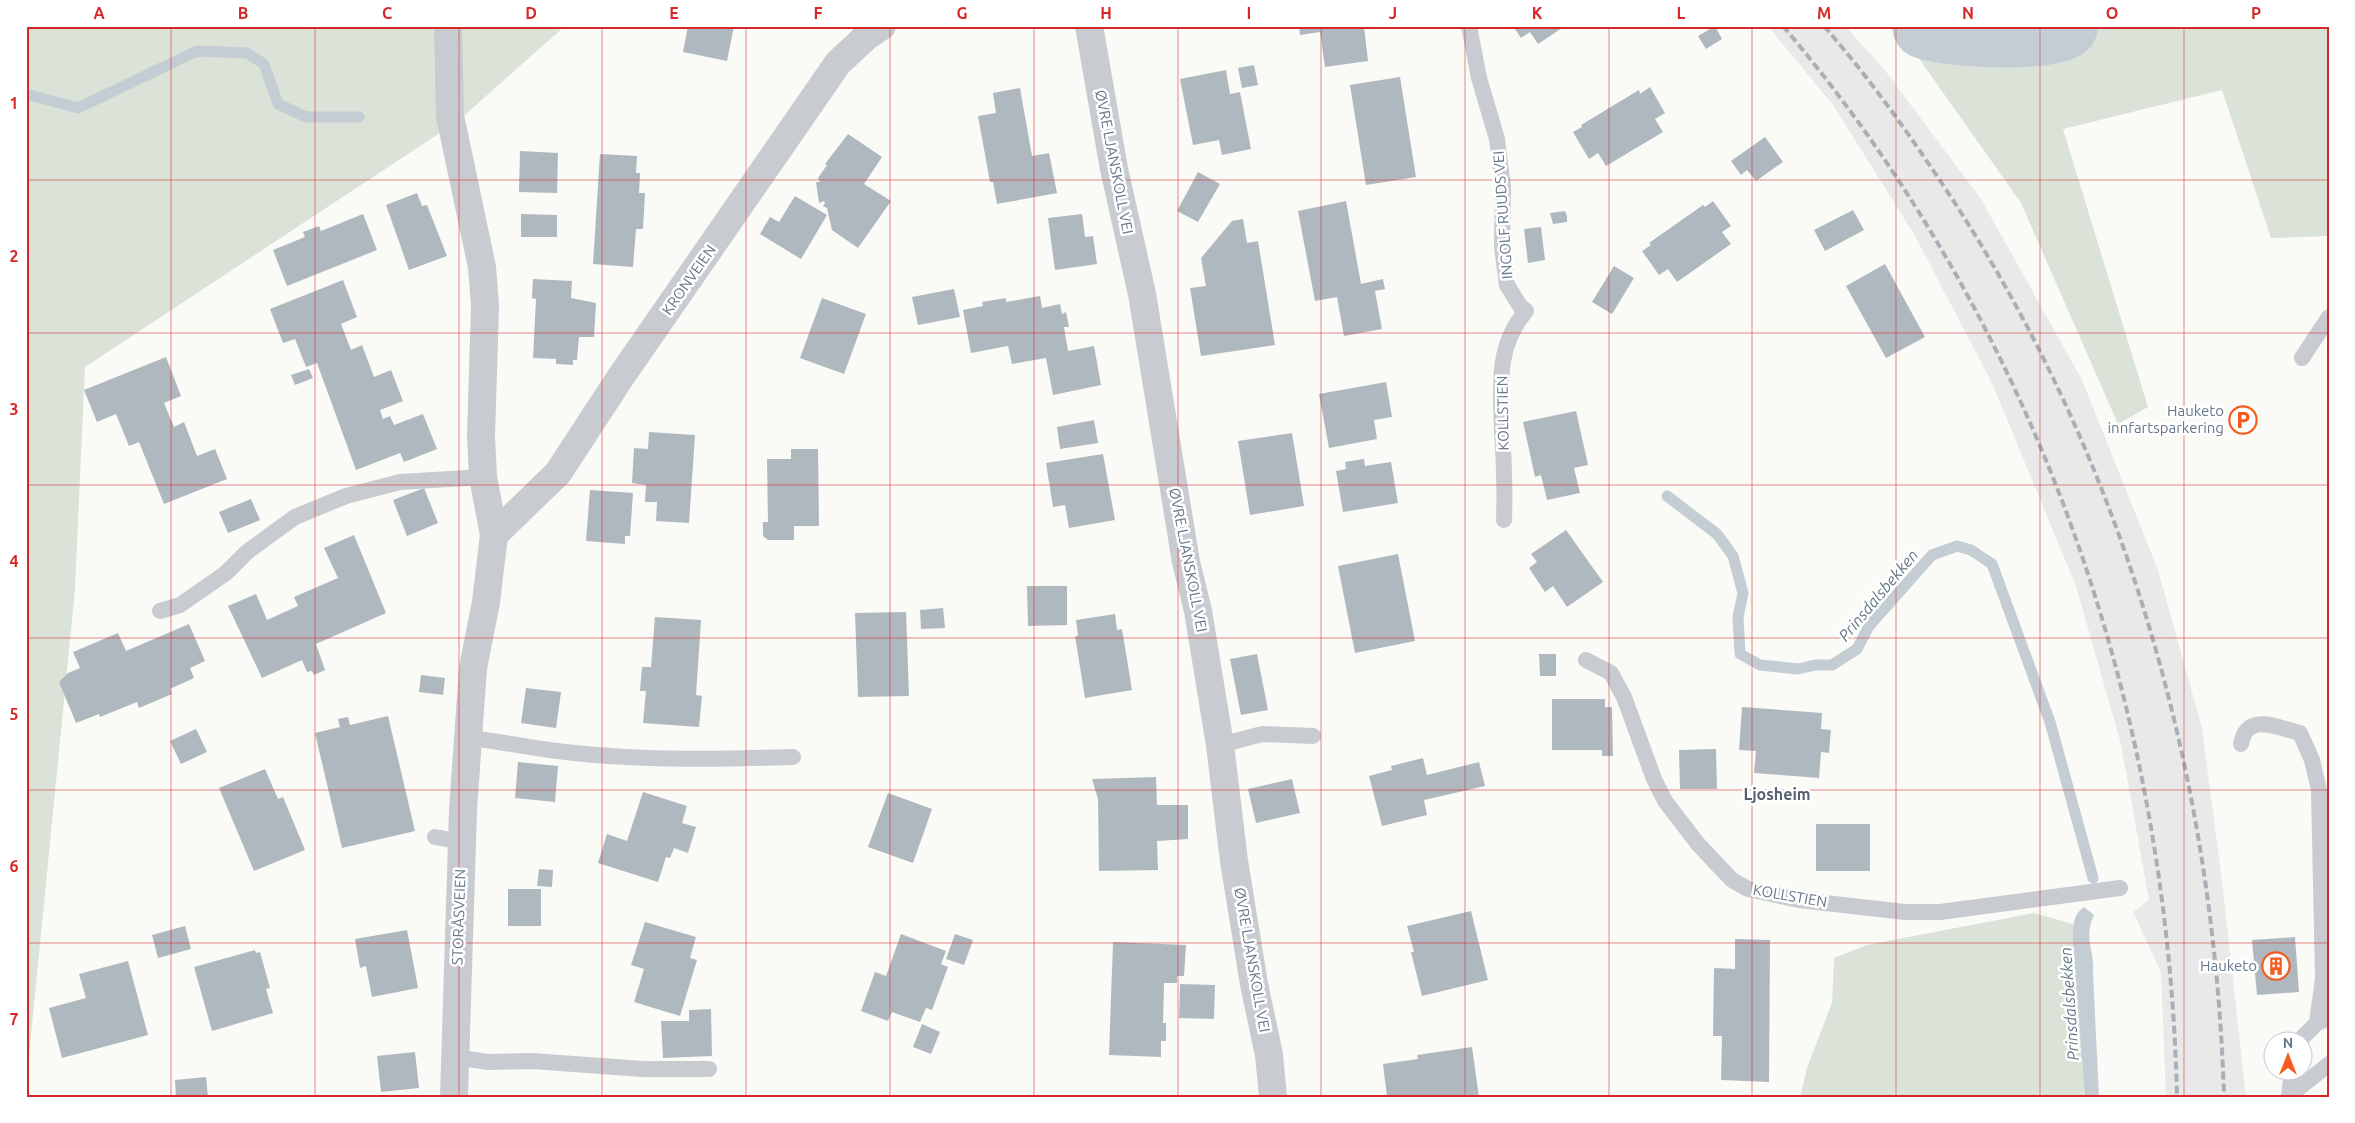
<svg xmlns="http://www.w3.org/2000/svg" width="2355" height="1123" font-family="Ubuntu,sans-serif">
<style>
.built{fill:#e8e9e8}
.green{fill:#dbe2d8}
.water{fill:#c3cdd3}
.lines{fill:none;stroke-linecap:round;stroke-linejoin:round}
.stream{stroke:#c3cdd3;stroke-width:11}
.river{stroke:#c3cdd3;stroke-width:66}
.building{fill:#b0b8bf}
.service{stroke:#c8cbd0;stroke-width:16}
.minor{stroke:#c8cbd0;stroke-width:28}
.rail{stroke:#a9afb6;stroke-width:4;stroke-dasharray:8 4;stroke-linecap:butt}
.grid{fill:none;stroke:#d62828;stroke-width:1;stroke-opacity:0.55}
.labels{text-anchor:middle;stroke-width:5;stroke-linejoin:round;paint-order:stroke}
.street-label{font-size:15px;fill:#66788b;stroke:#fff}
.poi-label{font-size:15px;fill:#66788b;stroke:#fff;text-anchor:end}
.water-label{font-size:16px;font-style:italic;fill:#627a86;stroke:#fff}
.neighbourhood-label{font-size:16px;font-weight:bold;fill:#55626f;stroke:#fff}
.neatline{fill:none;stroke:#d62828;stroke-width:2}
.grid-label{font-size:16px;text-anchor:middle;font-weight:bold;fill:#d62828}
</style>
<rect width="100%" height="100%" fill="#fafaf7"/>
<path class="built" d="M1768,26H1845L1884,69L1981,199L2082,380L2158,570L2202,728L2223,889L2246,1097H2166L2161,972L2133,912L2149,900L2121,744L2076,586L1992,383L1914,234L1833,105Z"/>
<path class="green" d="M26,26H565L458,121L85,367L75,589L26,1086Z
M1896,26H2329V236L2271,238L2222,90L2063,129L2148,407L2118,424L2021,203Z
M2034,913L2073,924L2085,1097H1800L1807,1068L1832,1003L1834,958L1867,945Z"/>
<path class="water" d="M2084,907L2094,915C2083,939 2095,949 2093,974L2099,1097H2085L2073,940C2073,928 2072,915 2084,907Z"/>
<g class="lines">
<path class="stream" d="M26,94L78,108L197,51L247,53L264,64L278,104L306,117H359
M1667,496L1717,534L1733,556L1743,593L1738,617L1740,654L1760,665L1798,669L1815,665H1832L1857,649L1869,626L1932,555L1957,546L1971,550L1992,564L2050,722L2093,878"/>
<path class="river" d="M1925,26C1952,34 2042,40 2065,26"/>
</g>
<path class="building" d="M688,26H734L727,61L683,52Z
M1299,26H1364L1368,61L1325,67L1320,32L1300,35Z
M1513,26H1565L1538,44L1530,32L1521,38Z
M1715,26L1722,39L1706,49L1698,36Z
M1254,65L1258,85L1242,88L1238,68Z
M1226,70L1230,94L1240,92L1251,149L1222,155L1219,140L1193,145L1180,79Z
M1400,77L1416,177L1366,185L1350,85Z
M1650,87L1665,113L1655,119L1663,132L1606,166L1598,153L1589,159L1573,132L1582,127L1581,125L1639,90L1640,94Z
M1020,88L1032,156L1049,153L1057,193L997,204L993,182H990L978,116L996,113L993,93Z
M848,134L882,157L864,184L891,201L858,248L832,230L827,208L823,206L825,203L824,201L819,203L816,182H820L818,178L827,165L825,164Z
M1765,137L1783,162L1756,181L1747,170L1741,175L1731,161Z
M520,151L558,153L557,193L519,192Z
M600,154L637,156L636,173H640L639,193H645L643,229H636L633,267L593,264Z
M1198,172L1220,184L1198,222L1177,211Z
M417,193L422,206L427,205L447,256L409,270L386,205Z
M795,196L827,215L801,259L760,234L770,217L779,222Z
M1346,201L1361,284L1383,279L1385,289L1375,291L1382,329L1344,336L1337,297L1315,301L1298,211Z
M1713,201L1731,226L1722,232L1731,244L1677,282L1668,269L1659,275L1642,251L1651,245L1649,243L1703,205L1705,207Z
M1853,210L1864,230L1825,251L1814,230Z
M1565,211L1567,216V222L1553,224L1550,213Z
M363,214L377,250L287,286L273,250L305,237L303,232L319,226L321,231Z
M521,214L557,215V237H521Z
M1082,214L1085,237L1093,236L1097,264L1055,270L1048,218Z
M1243,219L1247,243L1258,241L1275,345L1201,356L1190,288L1206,286L1201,258L1232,221Z
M1541,227L1545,260L1528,263L1524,229Z
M1885,264L1925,337L1886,358L1846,286Z
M1614,266L1634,278L1612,314L1592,302Z
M533,279L572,281L571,298L596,303L594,337H579L577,360H573V365L556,364V359L533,358L536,299L532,298Z
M343,280L357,317L341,324L351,350L362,345L374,377L391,370L403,401L380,410L383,419L390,416L394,425L423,414L437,449L404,462L400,453L356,470L317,363L306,367L295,339L283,343L270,309Z
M954,289L960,317L918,325L912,297Z
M1040,296L1042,308L1060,304L1062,314L1066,312L1069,327H1064L1068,351L1094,346L1101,385L1053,395L1046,358L1012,364L1008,346L971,353L963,310L983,306L982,302L1006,298V302Z
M822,298L866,314L844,374L800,358Z
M166,357L181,396L164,403L174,427L184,422L197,456L215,449L227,479L164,504L139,442L129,446L116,414L97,422L84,390Z
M309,369L313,378L295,385L291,375Z
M1386,382L1392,417L1374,420L1377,439L1329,448L1319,394Z
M1576,411L1588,465L1574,468L1580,493L1547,500L1541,475L1535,477L1523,422Z
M1094,420L1098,443L1060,449L1057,427Z
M649,432L695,435L689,523L656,521L657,502H645L646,485L632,483L634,448L648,449Z
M1292,433L1304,506L1250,515L1238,441Z
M791,449H818L819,526H794V540H768L763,536V522H768L767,459H791Z
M1103,454L1115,520L1069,528L1065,505L1053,507L1046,463Z
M1364,459L1365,466L1391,462L1398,503L1343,512L1336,471L1346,469L1345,462Z
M424,488L438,523L407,536L393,500Z
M590,490L633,493L630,536H625V544L586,541Z
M251,499L260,520L228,533L219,512Z
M1566,530L1603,582L1567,607L1553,586L1545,592L1529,568L1537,562L1531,554Z
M354,535L386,613L316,644L325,670L314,675L312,671L307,672L302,660L262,678L228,606L256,594L267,620L298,606L294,597L338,578L324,548Z
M1398,554L1415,641L1355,653L1338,566Z
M1027,586H1067V625L1028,626Z
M943,608L945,628L921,629L920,610Z
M906,612L909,696L858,697L855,613Z
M1115,614L1117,630L1122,629L1132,690L1085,698L1075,636H1078L1076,620Z
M655,617L701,620L696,695L702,696L699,727L643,723L646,691H640L642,667H651Z
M189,624L205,661L190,668L194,678L170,689L172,694L139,708L137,702L100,717L99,714L76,723L59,682L68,673L80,668L73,652L118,633L126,651Z
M1257,654L1268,710L1241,715L1230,659Z
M1539,654H1556V676H1540Z
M421,675L445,678L443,695L419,692Z
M526,688L561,692L556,728L521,723Z
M1552,699H1605V707H1612L1613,756H1602V750H1552Z
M1742,707L1822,713L1821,729L1831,730L1829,753L1821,752L1819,778L1754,773L1756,751L1739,750Z
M388,716L415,831L342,848L315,733L340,727L338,719L348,717L350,725Z
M196,729L207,752L181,764L170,741Z
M1716,749L1717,789H1680L1679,750Z
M1423,758L1427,775L1479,762L1485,786L1424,800L1427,815L1382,826L1369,776L1392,770L1391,766Z
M518,762L558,766L555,802L515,798Z
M265,769L278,799L283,797L305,850L254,871L219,788Z
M1156,777L1157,805H1188V839L1157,841L1158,870L1099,871L1098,799L1092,779Z
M1292,779L1300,813L1256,823L1248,789Z
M643,792L687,806L682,823L696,827L688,853L674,848L670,858L666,857L658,882L598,863L607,834L627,841Z
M888,793L932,809L913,863L868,847Z
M1816,824H1870V871H1816Z
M539,869L553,870L552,887L537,886Z
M508,889H541V926H508Z
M1471,911L1488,980L1422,996L1411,952H1414L1407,926Z
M645,922L696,937L690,958L697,960L680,1016L634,1002L644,969L631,965Z
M185,926L191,949L158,958L152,935Z
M407,930L418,988L372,997L366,966L360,968L355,939Z
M901,934L946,951L941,964L948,967L932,1010L926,1008L920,1022L892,1012L888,1021L861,1011L875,972L886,976Z
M955,934L973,940L964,965L946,959Z
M2295,937L2299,992L2257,995L2252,940Z
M1735,939L1770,940L1769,1082L1721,1080L1722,1036H1713L1714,968L1735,969Z
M1113,942L1186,945L1184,976H1177V983H1164L1163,1023H1166V1041H1161V1057L1109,1055Z
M255,950L256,953L260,952L270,988L266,989L273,1013L212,1031L194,967Z
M128,961L148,1035L62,1058L49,1008L86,998L79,974Z
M1180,984L1215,985L1214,1019L1179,1018Z
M711,1009L712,1056L663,1058L661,1021H689V1010Z
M922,1024L940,1032L931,1054L913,1047Z
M1472,1047L1479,1097H1387L1383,1064L1418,1059L1417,1055Z
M415,1052L419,1088L381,1092L377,1056Z
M206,1077L208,1097H176L175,1080Z"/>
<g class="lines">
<path class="service" d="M1469,26L1479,78L1497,139L1503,187L1502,247L1507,285L1520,306L1526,311C1495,348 1501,387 1502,432C1504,461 1505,491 1504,520
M2302,358L2329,317
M160,611L180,605L226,573L247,552L295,517L346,496L400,482L483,477
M1586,660L1611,673L1624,697L1654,779L1665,801L1698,844L1732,880L1748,889L1799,900L1905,912H1940L2120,888
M470,738C505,742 540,750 575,753C647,761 721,759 793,757
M2241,744C2247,712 2276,727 2300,733L2312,760L2319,790L2323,978L2317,1023
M1220,745L1262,734L1313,736
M435,837L462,842
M2300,1040L2317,1023L2327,1019
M454,1057L488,1062L532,1061L643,1069H709
M2289,1096L2329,1064
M2289,1097L2292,1070"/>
<path class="minor" d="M448,26L450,116L482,267L485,306L481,436L483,477L494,535L486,602L473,668L463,810L454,1097
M1089,26L1114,169L1142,294L1186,562L1198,611L1220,745L1234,861L1254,984L1269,1055L1273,1097
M494,535L558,473L620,378L838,63L867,36L882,26"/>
<path class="rail" d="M1783,26C2037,326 2168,706 2177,1097
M1824,26C1865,73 1902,124 1937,176C2121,448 2214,769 2224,1097"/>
</g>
<path class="grid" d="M171,26V1097M315,26V1097M459,26V1097M602,26V1097M746,26V1097M890,26V1097M1034,26V1097M1178,26V1097M1321,26V1097M1465,26V1097M1609,26V1097M1752,26V1097M1896,26V1097M2040,26V1097M2184,26V1097M26,180H2329M26,333H2329M26,485H2329M26,638H2329M26,790H2329M26,943H2329"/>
<defs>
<g id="parking-ring" transform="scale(1.4375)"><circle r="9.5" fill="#fff" stroke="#f35c1e" stroke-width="1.5"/><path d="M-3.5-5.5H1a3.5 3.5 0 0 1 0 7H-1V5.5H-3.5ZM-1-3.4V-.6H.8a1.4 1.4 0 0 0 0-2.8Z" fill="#f35c1e"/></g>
<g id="building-ring" transform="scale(1.4375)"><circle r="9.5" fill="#fff" stroke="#f35c1e" stroke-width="1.5"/><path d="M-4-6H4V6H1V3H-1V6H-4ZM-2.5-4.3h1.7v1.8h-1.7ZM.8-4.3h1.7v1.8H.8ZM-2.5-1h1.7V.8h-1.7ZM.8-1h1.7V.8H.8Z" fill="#f35c1e"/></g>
</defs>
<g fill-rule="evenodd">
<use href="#parking-ring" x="2243" y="420"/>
<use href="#building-ring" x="2276" y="966"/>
</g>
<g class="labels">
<g class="street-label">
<text transform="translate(1114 162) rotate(79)" y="5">ØVRE LJANSKOLL VEI</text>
<text transform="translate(1503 215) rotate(-94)" y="5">INGOLF RUUDS VEI</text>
<text transform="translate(689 280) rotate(-55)" y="5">KRONVEIEN</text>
<text transform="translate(1503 413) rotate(-91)" y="5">KOLLSTIEN</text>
<text transform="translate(1188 560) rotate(79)" y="5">ØVRE LJANSKOLL VEI</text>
<text transform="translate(1790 896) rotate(10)" y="5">KOLLSTIEN</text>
<text transform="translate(459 917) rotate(-88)" y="5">STORÅSVEIEN</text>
<text transform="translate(1252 960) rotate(80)" y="5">ØVRE LJANSKOLL VEI</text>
</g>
<g class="poi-label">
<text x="2224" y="416">Hauketo<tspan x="2224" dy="17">innfartsparkering</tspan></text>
<text x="2257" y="971">Hauketo</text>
</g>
<g class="water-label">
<text transform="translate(1878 595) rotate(-50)" y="6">Prinsdalsbekken</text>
<text transform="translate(2069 1004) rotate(-94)" y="6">Prinsdalsbekken</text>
</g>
<g class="neighbourhood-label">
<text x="1777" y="800">Ljosheim</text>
</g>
</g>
<rect width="2355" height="1123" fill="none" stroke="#ffffff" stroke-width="55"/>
<g transform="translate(2288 1056)"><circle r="24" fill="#ffffff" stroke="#c2c9d1"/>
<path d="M0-4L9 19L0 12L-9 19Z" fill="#f35c1e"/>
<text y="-8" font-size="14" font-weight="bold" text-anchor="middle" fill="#66788b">N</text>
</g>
<rect x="28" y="28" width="2300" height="1068" class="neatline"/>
<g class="grid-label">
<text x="99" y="19">A</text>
<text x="243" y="19">B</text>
<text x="387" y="19">C</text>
<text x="531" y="19">D</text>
<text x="674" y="19">E</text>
<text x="818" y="19">F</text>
<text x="962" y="19">G</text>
<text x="1106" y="19">H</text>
<text x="1249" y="19">I</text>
<text x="1393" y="19">J</text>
<text x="1537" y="19">K</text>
<text x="1681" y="19">L</text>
<text x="1824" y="19">M</text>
<text x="1968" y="19">N</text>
<text x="2112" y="19">O</text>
<text x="2256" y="19">P</text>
<text x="14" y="109">1</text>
<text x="14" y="262">2</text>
<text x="14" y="415">3</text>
<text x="14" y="567">4</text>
<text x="14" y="720">5</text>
<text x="14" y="872">6</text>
<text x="14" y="1025">7</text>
</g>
</svg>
